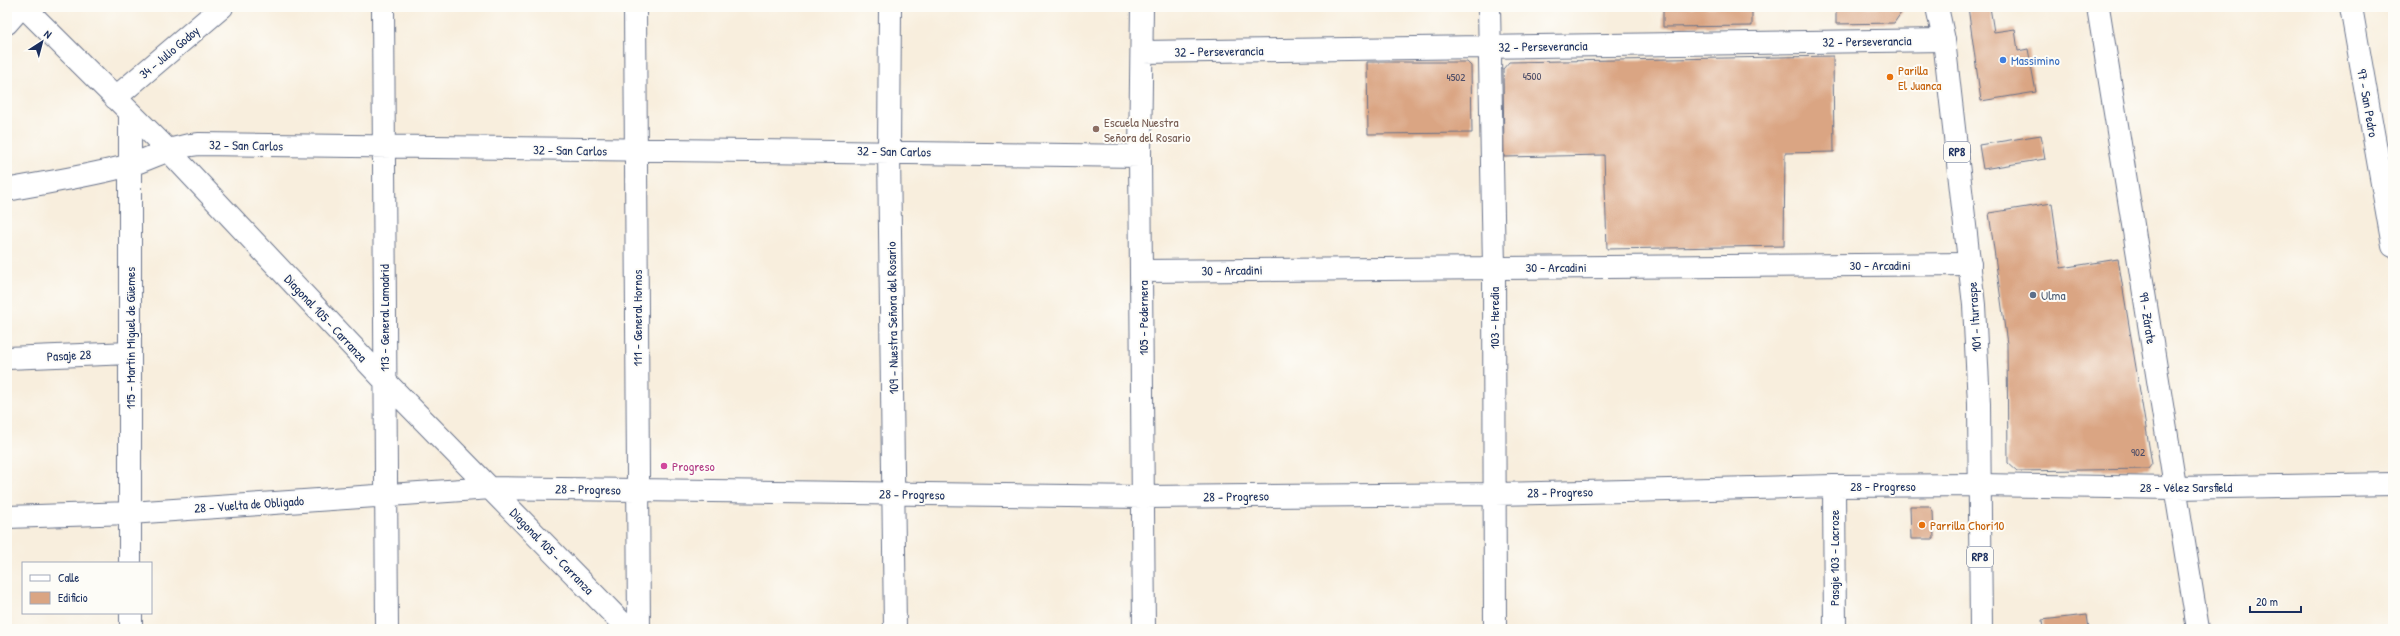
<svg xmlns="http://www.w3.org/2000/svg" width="2400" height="636" font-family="'Patrick Hand',sans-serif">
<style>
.building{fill:#daa583}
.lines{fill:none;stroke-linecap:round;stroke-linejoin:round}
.minor-casing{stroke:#68728a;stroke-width:24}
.major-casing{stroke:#68728a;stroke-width:24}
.minor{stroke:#fff;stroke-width:22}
.major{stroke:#fff;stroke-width:22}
.shop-dot{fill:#3f7fe0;stroke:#fdfcf7;stroke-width:1.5}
.food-dot{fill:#e8710a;stroke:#fdfcf7;stroke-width:1.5}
.education-dot{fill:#8d6e63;stroke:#fdfcf7;stroke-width:1.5}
.service-dot{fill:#5c6f8a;stroke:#fdfcf7;stroke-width:1.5}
.hotel-dot{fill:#d1479c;stroke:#fdfcf7;stroke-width:1.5}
.labels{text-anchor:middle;stroke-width:4;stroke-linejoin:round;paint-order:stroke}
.number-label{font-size:11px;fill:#4b4c67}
.shield{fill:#fdfcf7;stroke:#5f6c8c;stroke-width:1}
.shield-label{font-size:12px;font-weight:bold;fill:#1b2f5e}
.street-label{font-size:13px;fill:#1b2f5e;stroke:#fdfcf7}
.shop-label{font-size:13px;fill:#366cbe;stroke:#fdfcf7;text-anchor:start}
.food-label{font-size:13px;fill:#c56008;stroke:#fdfcf7;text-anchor:start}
.education-label{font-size:13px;fill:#785e54;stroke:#fdfcf7;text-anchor:start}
.service-label{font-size:13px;fill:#4e5e75;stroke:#fdfcf7;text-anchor:start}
.hotel-label{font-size:13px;fill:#b23c85;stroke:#fdfcf7;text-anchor:start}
</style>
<rect width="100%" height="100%" fill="#fdfcf7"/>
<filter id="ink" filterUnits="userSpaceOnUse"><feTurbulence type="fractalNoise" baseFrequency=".025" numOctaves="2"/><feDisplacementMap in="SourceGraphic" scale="8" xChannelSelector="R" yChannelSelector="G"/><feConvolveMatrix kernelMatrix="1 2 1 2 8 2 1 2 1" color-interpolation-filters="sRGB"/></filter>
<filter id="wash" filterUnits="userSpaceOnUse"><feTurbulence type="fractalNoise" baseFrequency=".012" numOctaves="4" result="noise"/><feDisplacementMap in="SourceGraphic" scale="16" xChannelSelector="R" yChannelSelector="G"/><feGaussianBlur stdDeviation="0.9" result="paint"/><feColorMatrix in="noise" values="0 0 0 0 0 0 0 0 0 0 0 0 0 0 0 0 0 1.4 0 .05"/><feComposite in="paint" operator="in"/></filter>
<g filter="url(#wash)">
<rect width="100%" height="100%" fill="#f8eedd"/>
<g id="blocks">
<path class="building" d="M1663,7H1752V26L1663,27Z
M1836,7H1905L1894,23L1836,24Z
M1968,7H1990L1994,32L2015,29L2018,51L2028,49L2036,92L1981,101Z
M1833,56L1834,152L1785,153L1784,246L1607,249L1604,155L1504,157L1503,69L1509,62Z
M1367,62H1467L1471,66L1472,133L1368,134Z
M2041,135L2045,159L1983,169L1979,145Z
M2052,203L2061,268L2118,259L2152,464L2148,469L2017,471L2008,463L2007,344L1989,213Z
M1910,506H1929L1933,511L1934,539H1911Z
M2087,615L2089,629H2043L2042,620Z"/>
</g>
</g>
<g filter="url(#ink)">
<use href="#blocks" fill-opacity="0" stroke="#68728a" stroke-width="1"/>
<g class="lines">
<g class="minor-casing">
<path id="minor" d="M24,7L167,149L385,381L628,629
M383,7L387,629
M635,7L639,629
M890,7L889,151L895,629
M1142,7L1140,156L1144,629
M1489,7L1494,267L1495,629
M2098,7L2198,629
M2351,7L2393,246
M7,23L21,7
M1142,52L1944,40
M115,98L222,7
M130,113V563
M7,190C48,182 90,176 130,165C156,157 170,146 199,144L1140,156
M1143,271L1970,264
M7,358L130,353
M1834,486L1835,629
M7,517L130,513L491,488L1143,497L1495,494L1834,486L1980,485L2176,488L2393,484
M131,613V629"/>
</g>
<g class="major-casing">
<path id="major" d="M1937,7L1944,40L1974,305L1979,404L1981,629"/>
</g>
<use href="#minor" class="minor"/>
<use href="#major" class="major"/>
</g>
</g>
<circle class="shop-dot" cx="2003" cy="60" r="4"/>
<g class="food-dot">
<circle cx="1890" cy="77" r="4"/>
<circle cx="1922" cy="525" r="4"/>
</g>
<circle class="education-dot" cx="1096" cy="129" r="4"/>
<circle class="service-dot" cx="2033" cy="295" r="4"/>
<circle class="hotel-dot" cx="664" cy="466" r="4"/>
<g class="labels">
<g class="number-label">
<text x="1532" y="80">4500</text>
<text x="1456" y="81">4502</text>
<text x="2138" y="456">902</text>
</g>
<g class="shield">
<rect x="1944" y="142" width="26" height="20" rx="3"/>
<rect x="1967" y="547" width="26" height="20" rx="3"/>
</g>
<g class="shield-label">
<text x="1957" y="156">RP8</text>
<text x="1980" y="561">RP8</text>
</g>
<g class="street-label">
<text transform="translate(1867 41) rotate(-1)" y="5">32 - Perseverancia</text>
<text transform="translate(1543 46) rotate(-1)" y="5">32 - Perseverancia</text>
<text transform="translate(1219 51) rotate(-1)" y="5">32 - Perseverancia</text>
<text transform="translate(169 52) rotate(-40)" y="5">34 - Julio Godoy</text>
<text transform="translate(2368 103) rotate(80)" y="5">97 - San Pedro</text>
<text transform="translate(246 145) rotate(1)" y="5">32 - San Carlos</text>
<text transform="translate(570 150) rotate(1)" y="5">32 - San Carlos</text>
<text transform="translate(894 151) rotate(1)" y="5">32 - San Carlos</text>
<text x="1880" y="270">30 - Arcadini</text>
<text x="1556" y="272">30 - Arcadini</text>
<text transform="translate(1232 270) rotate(-1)" y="5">30 - Arcadini</text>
<text transform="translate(1974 317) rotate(-94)" y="5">101 - Iturraspe</text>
<text transform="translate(326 318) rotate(47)" y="5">Diagonal 105 - Carranza</text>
<text transform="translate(384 318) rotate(-90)" y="5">113 - General Lamadrid</text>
<text transform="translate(637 318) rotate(-90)" y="5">111 - General Hornos</text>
<text transform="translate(892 318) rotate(-91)" y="5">109 - Nuestra Señora del Rosario</text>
<text transform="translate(1143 318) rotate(-90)" y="5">105 - Pedernera</text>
<text transform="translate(1494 318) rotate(-90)" y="5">103 - Heredia</text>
<text transform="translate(2148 318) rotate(81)" y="5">99 - Zárate</text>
<text transform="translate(130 338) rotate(-90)" y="5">115 - Martín Miguel de Güemes</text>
<text transform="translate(69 355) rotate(-3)" y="5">Pasaje 28</text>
<text x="1883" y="491">28 - Progreso</text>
<text x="2186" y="492">28 - Vélez Sarsfield</text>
<text transform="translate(588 489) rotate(1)" y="5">28 - Progreso</text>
<text transform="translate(1560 492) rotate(-1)" y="5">28 - Progreso</text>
<text transform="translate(912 494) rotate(1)" y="5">28 - Progreso</text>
<text transform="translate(1236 496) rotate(-1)" y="5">28 - Progreso</text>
<text transform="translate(249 504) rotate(-4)" y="5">28 - Vuelta de Obligado</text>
<text transform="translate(552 551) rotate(46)" y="5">Diagonal 105 - Carranza</text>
<text transform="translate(1834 558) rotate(-90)" y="5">Pasaje 103 - Lacroze</text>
</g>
<g class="shop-label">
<text x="2011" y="65">Massimino</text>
</g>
<g class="food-label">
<text x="1898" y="75">Parilla<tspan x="1898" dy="15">El Juanca</tspan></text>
<text x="1930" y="530">Parrilla Chori10</text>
</g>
<g class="education-label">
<text x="1104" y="127">Escuela Nuestra<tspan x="1104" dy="15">Señora del Rosario</tspan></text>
</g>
<g class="service-label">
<text x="2041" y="300">Ulma</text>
</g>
<g class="hotel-label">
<text x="672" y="471">Progreso</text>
</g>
</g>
<rect width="2400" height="636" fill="none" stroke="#fdfcf7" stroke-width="24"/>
<rect x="22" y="562" width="130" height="52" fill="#fdfcf7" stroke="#a3aaba"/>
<rect x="30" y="575" width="20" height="6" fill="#ffffff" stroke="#a3aaba"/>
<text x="58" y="582" font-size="12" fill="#1b2f5e">Calle</text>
<rect x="30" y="592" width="20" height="12" fill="#daa583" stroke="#a3aaba"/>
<text x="58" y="602" font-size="12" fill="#1b2f5e">Edificio</text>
<g transform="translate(42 42) rotate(36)" stroke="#fdfcf7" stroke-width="3" paint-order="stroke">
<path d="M0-3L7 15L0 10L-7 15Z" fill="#1b2f5e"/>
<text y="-6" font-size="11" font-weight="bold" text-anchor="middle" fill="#1b2f5e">N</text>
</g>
<path d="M2250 606v6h51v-6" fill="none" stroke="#1b2f5e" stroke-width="2"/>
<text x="2256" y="606" font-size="12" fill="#1b2f5e" stroke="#fdfcf7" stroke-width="3" paint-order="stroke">20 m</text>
</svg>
